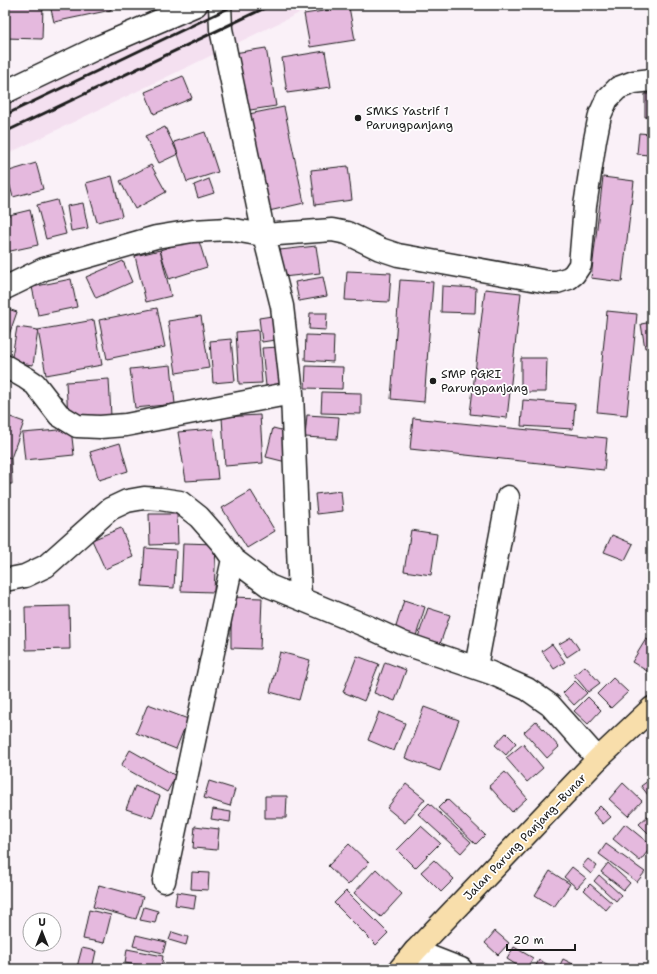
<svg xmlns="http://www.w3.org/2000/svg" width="657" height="974" font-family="'Shantell Sans',sans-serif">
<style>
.built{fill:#f4e0f0}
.building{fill:#e5b9de;stroke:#1c1c1c}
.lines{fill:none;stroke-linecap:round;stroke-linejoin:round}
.street-casing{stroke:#1c1c1c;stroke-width:25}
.primary-casing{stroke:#1c1c1c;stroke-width:25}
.street{stroke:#fff;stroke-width:22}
.primary{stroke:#f8deab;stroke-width:22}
.rail{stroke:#1c1c1c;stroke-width:3}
.poi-dot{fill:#1c1c1c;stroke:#fff;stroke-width:1.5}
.labels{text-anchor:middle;stroke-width:3.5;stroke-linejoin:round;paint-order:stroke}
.poi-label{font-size:12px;fill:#1c1c1c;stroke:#fff;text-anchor:start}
.street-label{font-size:12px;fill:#1c1c1c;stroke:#fff}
</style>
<rect width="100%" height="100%" fill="#faf1f8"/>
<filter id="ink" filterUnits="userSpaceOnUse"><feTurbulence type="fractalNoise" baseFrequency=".025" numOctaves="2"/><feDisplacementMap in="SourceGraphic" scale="8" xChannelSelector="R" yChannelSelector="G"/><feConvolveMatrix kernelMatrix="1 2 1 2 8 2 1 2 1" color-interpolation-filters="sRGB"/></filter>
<g filter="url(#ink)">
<path class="built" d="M167,5H316L5,155V82Z"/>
<path class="building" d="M5,5H43L42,39L5,38Z
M50,5H110L111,10L54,22Z
M349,7L355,40L310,47L304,14Z
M266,48L276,106L244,111L234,53Z
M325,51L331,87L287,93L282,58Z
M183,76L192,98L154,114L145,92Z
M645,94H652V117H645Z
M284,107L304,203L269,211L249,114Z
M165,127L178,154L159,163L145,136Z
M205,132L218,172L187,182L174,142Z
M639,133L651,134L649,155L637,154Z
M36,163L43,189L13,197L6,172Z
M151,165L166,192L135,209L120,181Z
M348,166L352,200L315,205L311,170Z
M112,176L122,216L97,222L86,183Z
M603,177L634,181L622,282L591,278Z
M209,179L214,193L198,198L194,185Z
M57,200L66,234L46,239L37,205Z
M83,203L88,228L71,231L67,206Z
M30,210L38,245L6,252L5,246V216Z
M198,238L207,267L169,279L160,250Z
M316,246L320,273L283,277L280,250Z
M160,250L171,296L146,302L135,256Z
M123,261L132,282L96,298L86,277Z
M651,267H652V290L647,289Z
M347,271L391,273L389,302L345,300Z
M323,277L327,296L299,301L295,282Z
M71,279L77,307L38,315L32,287Z
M400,280L433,282L424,402L391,399Z
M442,286L476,288L475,313L441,312Z
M485,289L521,293L507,418L470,414Z
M5,308L17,312L5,346Z
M157,308L165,347L107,359L99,320Z
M607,311L637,314L627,415L597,412Z
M310,313H327L326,330L309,329Z
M201,316L209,368L176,373L168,321Z
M272,316L275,340L262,342L259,318Z
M94,320L102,365L46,375L38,330Z
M652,322V347L645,348L641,324Z
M17,327L38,330L33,365L11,362Z
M258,330L262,383L239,384L236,332Z
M306,335L334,336L333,362L305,360Z
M231,339L235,381L213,383L210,341Z
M280,347L283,384L266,386L262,348Z
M521,358H547L546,392H521Z
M171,365L175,404L135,408L130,369Z
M306,366L343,367L342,389L305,388Z
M109,379L111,416L68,418L66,382Z
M322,392L361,393V414L321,413Z
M523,400L575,404L573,429L521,426Z
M5,415L24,422L11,458L5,456Z
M260,415L263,463L225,466L222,417Z
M307,415L339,417L337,439L305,437Z
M413,418L607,438L604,470L410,449Z
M273,428L293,433L286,462L266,457Z
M71,429L74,455L25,460L22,433Z
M213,429L218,479L186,481L178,432Z
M120,443L128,471L99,480L90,452Z
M11,458L12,484H5V459Z
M251,491L275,531L247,548L222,508Z
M341,491L343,511L317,514L315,494Z
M149,514H177L178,544L150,545Z
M121,528L133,557L105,569L92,540Z
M411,530L437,534L431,575L404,571Z
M612,535L633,544L625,560L604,552Z
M183,543L216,544L214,592L181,591Z
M145,548L176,550L174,588L142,586Z
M231,597L262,598L260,649L231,648Z
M404,600L425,607L416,636L395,630Z
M69,606L70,649L26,650L25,607Z
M428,608L450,615L440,644L418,637Z
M571,637L579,649L567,657L559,644Z
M646,639L652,642V674L632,662Z
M552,644L565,662L554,669L542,651Z
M280,652L310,660L299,700L270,692Z
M357,656L379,664L364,701L343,692Z
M385,662L406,670L395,701L374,693Z
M585,666L600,683L588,692L574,675Z
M613,678L628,692L611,708L597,694Z
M575,681L587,693L574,705L563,693Z
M588,697L601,710L588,724L574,711Z
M148,704L188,719L176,749L136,733Z
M424,707L459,720L440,771L405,758Z
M379,712L405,723L394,751L368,740Z
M536,721L559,747L547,758L524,732Z
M506,733L516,743L506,755L495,745Z
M523,744L543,768L527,782L506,758Z
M130,750L176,776L167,792L121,766Z
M505,772L527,798L512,812L489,786Z
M652,778V792L648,795L641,786Z
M209,781L235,789L230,806L204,798Z
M623,783L642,801L628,816L609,799Z
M406,784L425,799L405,823L387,808Z
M135,786L160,796L152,818L126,809Z
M265,796H287L286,818H265Z
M447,799L485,835L476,844L438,808Z
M429,803L471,842L461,853L418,814Z
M600,806L611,817L603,824L593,813Z
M213,809L231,812L230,822L211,819Z
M650,814L652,816V837L639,824Z
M625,824L652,846L640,861L613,839Z
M195,826L219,829L217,850L193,848Z
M421,826L440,843L415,868L397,850Z
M349,844L369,863L348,885L328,866Z
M606,844L645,872L637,882L599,854Z
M588,859L597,866L591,874L582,866Z
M434,860L454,879L441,892L421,872Z
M608,863L630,883L624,890L601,872Z
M572,867L586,878L577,888L564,877Z
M376,869L402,894L381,917L354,893Z
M550,871L570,884L554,907L535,895Z
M192,872L209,873L208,890L191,889Z
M599,875L621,895L616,901L594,881Z
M590,884L612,903L606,910L584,890Z
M99,885L143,897L136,919L93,907Z
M346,891L388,933L376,945L334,903Z
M177,892L196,895L194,908L175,905Z
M144,907L158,911L155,923L140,920Z
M89,910L111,915L104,943L83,939Z
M495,931L509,943L498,955L485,943Z
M172,932L188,937L186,945L169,940Z
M136,935L166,942L163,953L133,946Z
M514,947L533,958L526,969H523L507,959Z
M82,948L96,951L92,969H87L77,967Z
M127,949L163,956L161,969L125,963Z
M563,959L579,967L578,969H558Z
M539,960L553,967L551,969H534Z"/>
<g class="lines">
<g class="street-casing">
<path id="street" d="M220,5L221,29L264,235L282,306L292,393L300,598
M5,92L101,46L196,5
M5,288L44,269L156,237L193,231L228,229L264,235L332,230L347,233L380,249L398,255L548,282H557L569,278L574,274L580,265L585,206L595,140L600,115L607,99L618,88L634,82L652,80
M5,366L26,378L35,384L59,415L77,426L100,427L126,425L292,393
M5,580L25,576L46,566L110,509L127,501L144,498L160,499L180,502L199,517L221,542L233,559L269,586L364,625L403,643L491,673L527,689L550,705L598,759
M476,667L508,497
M164,881L233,559
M415,951L461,969"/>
</g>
<g class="primary-casing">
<path id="primary" d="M400,969L415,951L598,759L652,708"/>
</g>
<use href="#street" class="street"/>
<use href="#primary" class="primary"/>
<path class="rail" d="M5,115L235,5
M5,132L271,5"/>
</g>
</g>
<g class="poi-dot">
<circle cx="358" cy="118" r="4"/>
<circle cx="433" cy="381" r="4"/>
</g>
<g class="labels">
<g class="poi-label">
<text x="366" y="115">SMKS Yastrif 1<tspan x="366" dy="14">Parungpanjang</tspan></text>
<text x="441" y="378">SMP PGRI<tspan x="441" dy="14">Parungpanjang</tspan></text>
</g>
<g class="street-label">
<text transform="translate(525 837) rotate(-46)" y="4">Jalan Parung Panjang–Bunar</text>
</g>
</g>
<rect width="657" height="974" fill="none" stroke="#fff" stroke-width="20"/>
<rect x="10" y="10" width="637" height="954" fill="none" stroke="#1c1c1c" stroke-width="1.5" filter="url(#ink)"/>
<g transform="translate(42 932)"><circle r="19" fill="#ffffff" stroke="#a4a4a4"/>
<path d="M0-3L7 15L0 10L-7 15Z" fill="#1c1c1c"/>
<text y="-6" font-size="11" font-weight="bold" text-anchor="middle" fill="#1c1c1c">U</text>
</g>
<path d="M507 944v6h68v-6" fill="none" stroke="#1c1c1c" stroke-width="2"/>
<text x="513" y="944" font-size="12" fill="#1c1c1c" stroke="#ffffff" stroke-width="3" paint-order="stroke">20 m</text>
</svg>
